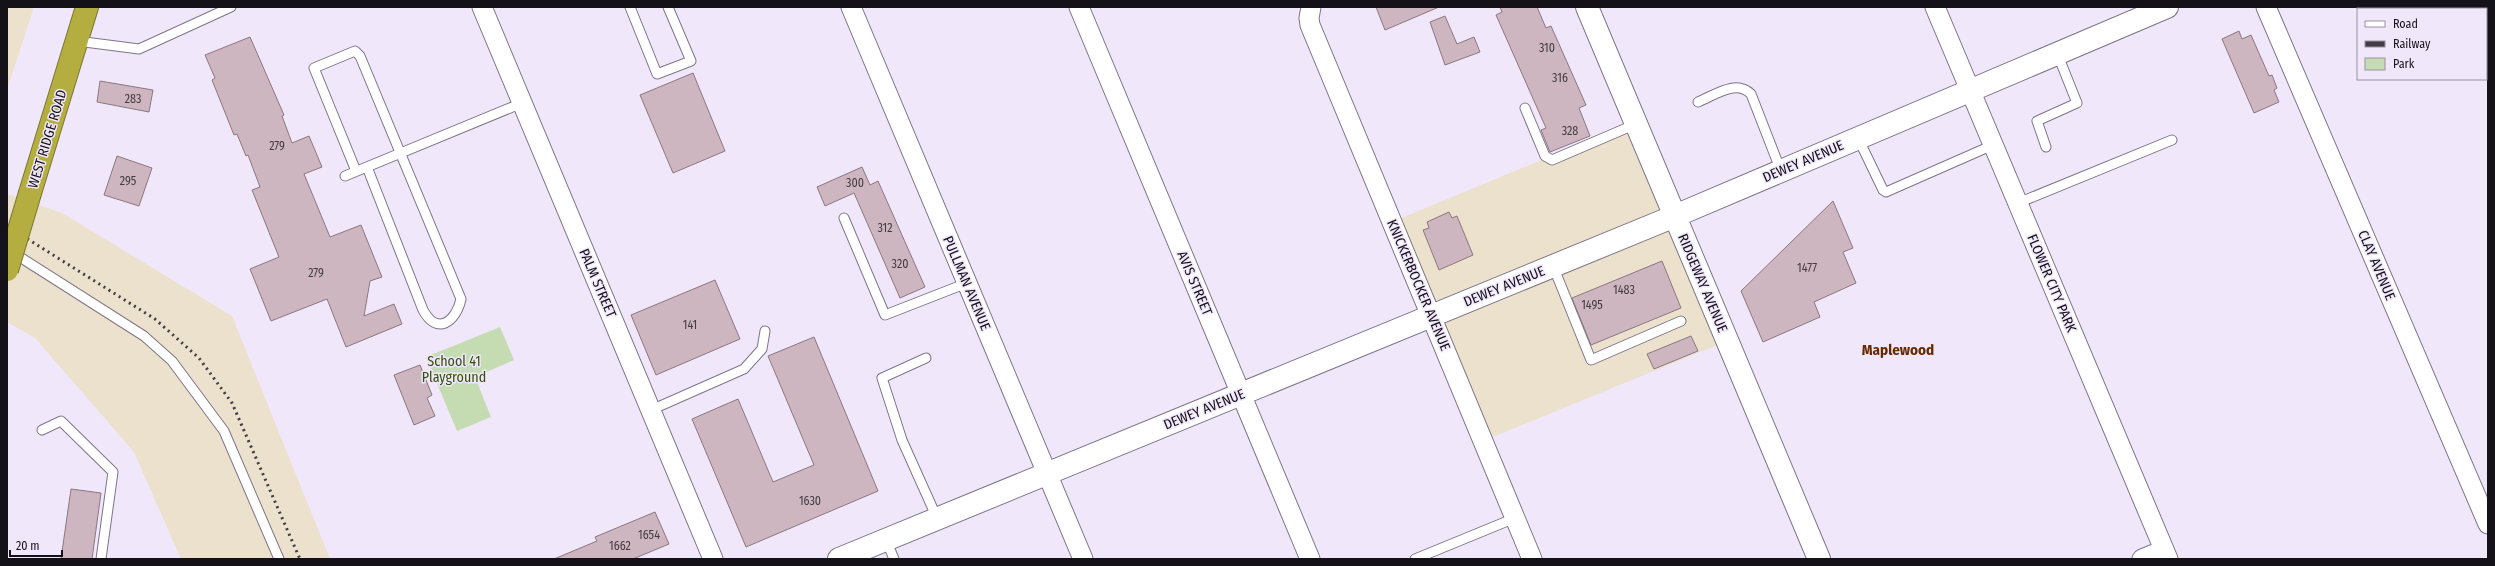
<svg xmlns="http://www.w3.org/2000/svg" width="2495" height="566" font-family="'Fira Sans Condensed',sans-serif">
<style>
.commercial{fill:#ebe1cc}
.green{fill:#c5dcb2}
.building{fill:#cdb6c0;stroke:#8c7780}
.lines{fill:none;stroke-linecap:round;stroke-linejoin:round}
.lane-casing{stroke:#7e7587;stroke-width:11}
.street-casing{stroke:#7e7587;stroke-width:21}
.secondary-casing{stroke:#7e7587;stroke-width:24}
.highway-casing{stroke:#7c7731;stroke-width:24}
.lane{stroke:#fff;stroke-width:9}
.street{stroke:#fff;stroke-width:19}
.secondary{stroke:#fff;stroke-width:22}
.highway{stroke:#b3ae3f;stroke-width:22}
.rail{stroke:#413c46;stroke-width:3;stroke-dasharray:2 4;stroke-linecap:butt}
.highway-bridge-casing{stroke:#7c7731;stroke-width:24;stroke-linecap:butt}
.highway-bridge{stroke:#b3ae3f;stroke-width:22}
.labels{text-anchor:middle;stroke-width:3;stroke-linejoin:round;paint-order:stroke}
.number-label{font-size:12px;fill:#433a42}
.street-label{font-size:14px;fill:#151118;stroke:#f1e7fb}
.park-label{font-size:14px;fill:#314e0e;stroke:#f1e7fb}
.neighbourhood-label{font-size:15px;font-weight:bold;fill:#662a00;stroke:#f1e7fb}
</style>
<rect width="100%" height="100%" fill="#f1e7fb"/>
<path class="commercial" d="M7,7H34L7,90Z
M1635,121L1727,341L1483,441L1392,222Z
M7,194L62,213L232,316L330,559H181L134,452L35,338L7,322Z"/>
<path class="green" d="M500,327L514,360L475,377L491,417L457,431L426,357Z"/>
<path class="building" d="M1376,7H1439L1385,30Z
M1500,7H1537L1546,28L1551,26L1586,105L1579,108L1590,136L1550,152L1541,130L1546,128L1496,15L1502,12Z
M1445,16L1457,44L1474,37L1480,52L1445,65L1430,22Z
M2239,31L2242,39L2251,35L2269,76L2272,75L2277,88L2274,90L2279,102L2254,113L2222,39Z
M250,37L284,115L282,116L292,143L309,136L322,167L304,174L330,237L361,225L382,277L370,281L364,316L394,304L402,324L346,347L327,299L271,321L250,269L279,257L252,190L260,187L248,155L246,156L237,134L234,135L212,80L215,78L205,55Z
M693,73L725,151L673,173L640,95Z
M100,81L153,90L149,112L97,102Z
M117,156L152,168L139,206L104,195Z
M862,167L870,185L878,181L925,287L900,298L854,193L825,206L817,187Z
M1833,201L1853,248L1843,252L1856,283L1814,302L1820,317L1763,342L1741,291Z
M1449,212L1452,218L1457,216L1473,255L1439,270L1423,230L1429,228L1427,222Z
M1662,261L1681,308L1591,345L1572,298Z
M715,280L740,339L656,375L631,315Z
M1691,336L1698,351L1654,369L1647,354Z
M814,337L878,491L746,547L692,419L738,399L773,482L814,465L768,356Z
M420,365L432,395L427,398L435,416L414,425L394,375Z
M71,489L101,493L92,559H61Z
M655,512L669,544L633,559H554L597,541L595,537Z"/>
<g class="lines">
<g class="lane-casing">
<path id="lane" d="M630,7L657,74L691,61L668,7
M77,41L139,49L231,7
M1698,102C1715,95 1736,79 1751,94L1781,171
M1525,108L1545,156L1552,160L1636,124
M1858,138L1883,190L1886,192L1993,145
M2046,147L2037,121L2077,103L2057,53
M356,171L314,68L355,51L360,56L461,299C456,322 437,336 423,310L367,167
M345,176L522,103
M2018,203L2172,140
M844,218L885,315L967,283
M12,252L144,336L172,361L224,431L279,559
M1553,266L1591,360L1681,321
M926,358L882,378L902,440L937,518
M651,410L744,369L762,349L765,331
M42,430L61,421L113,472L101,559
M886,540L894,559
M1415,559L1515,518"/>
</g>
<g class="street-casing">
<path id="street" d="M482,7L713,559
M851,7L1083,559
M1079,7L1310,559
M1311,7L1309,18L1310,25L1532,559
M1935,7L2168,559
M2266,7L2488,524
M2142,559L2164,550"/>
</g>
<g class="secondary-casing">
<path id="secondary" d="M1587,7L1819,559
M839,559L1675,216L2167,7"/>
</g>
<g class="highway-casing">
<path id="highway" d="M30,193L87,7"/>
</g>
<use href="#lane" class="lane"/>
<use href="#street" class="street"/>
<use href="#secondary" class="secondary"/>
<use href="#highway" class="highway"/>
<path class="rail" d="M7,226L155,319L199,358L232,403L300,559"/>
<g class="highway-bridge-casing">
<path id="highway-bridge" d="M7,270L30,193"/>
</g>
<use href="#highway-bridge" class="highway-bridge"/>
</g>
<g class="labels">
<g class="number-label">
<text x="1547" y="52">310</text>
<text x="1560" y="82">316</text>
<text x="133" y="103">283</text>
<text x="1570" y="135">328</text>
<text x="277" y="150">279</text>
<text x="128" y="185">295</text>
<text x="855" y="187">300</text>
<text x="885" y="232">312</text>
<text x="900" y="268">320</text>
<text x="1807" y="272">1477</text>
<text x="316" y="277">279</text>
<text x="1624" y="294">1483</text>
<text x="1592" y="309">1495</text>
<text x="690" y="329">141</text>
<text x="810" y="505">1630</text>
<text x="649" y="539">1654</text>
<text x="620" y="550">1662</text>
</g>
<g class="street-label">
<text transform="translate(47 139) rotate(-73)" y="5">WEST RIDGE ROAD</text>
<text transform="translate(1803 161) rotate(-23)" y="5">DEWEY AVENUE</text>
<text transform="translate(2377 265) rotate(67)" y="5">CLAY AVENUE</text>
<text transform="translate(598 283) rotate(67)" y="5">PALM STREET</text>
<text transform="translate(967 283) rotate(67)" y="5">PULLMAN AVENUE</text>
<text transform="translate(1195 283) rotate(67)" y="5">AVIS STREET</text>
<text transform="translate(1703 283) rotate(67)" y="5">RIDGEWAY AVENUE</text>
<text transform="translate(2052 283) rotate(67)" y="5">FLOWER CITY PARK</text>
<text transform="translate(1419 285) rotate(67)" y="5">KNICKERBOCKER AVENUE</text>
<text transform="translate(1504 286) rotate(-22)" y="5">DEWEY AVENUE</text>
<text transform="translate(1204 409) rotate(-22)" y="5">DEWEY AVENUE</text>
</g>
<g class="park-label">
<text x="454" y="366">School 41<tspan x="454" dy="16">Playground</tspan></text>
</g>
<g class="neighbourhood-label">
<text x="1898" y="355">Maplewood</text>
</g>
</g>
<rect width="2495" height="566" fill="none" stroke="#151118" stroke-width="16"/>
<rect x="2357" y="8" width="130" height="72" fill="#f1e7fb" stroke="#9991a0"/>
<rect x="2365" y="21" width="20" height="6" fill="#ffffff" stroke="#9991a0"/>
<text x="2393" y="28" font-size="12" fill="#151118">Road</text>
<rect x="2365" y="41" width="20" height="6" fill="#413c46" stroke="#9991a0"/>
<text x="2393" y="48" font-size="12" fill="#151118">Railway</text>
<rect x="2365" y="58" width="20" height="12" fill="#c5dcb2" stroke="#9991a0"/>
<text x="2393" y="68" font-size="12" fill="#151118">Park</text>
<path d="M10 550v6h52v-6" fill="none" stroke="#151118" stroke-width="2"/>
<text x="16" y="550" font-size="12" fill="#151118" stroke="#f1e7fb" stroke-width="3" paint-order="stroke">20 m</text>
</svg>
